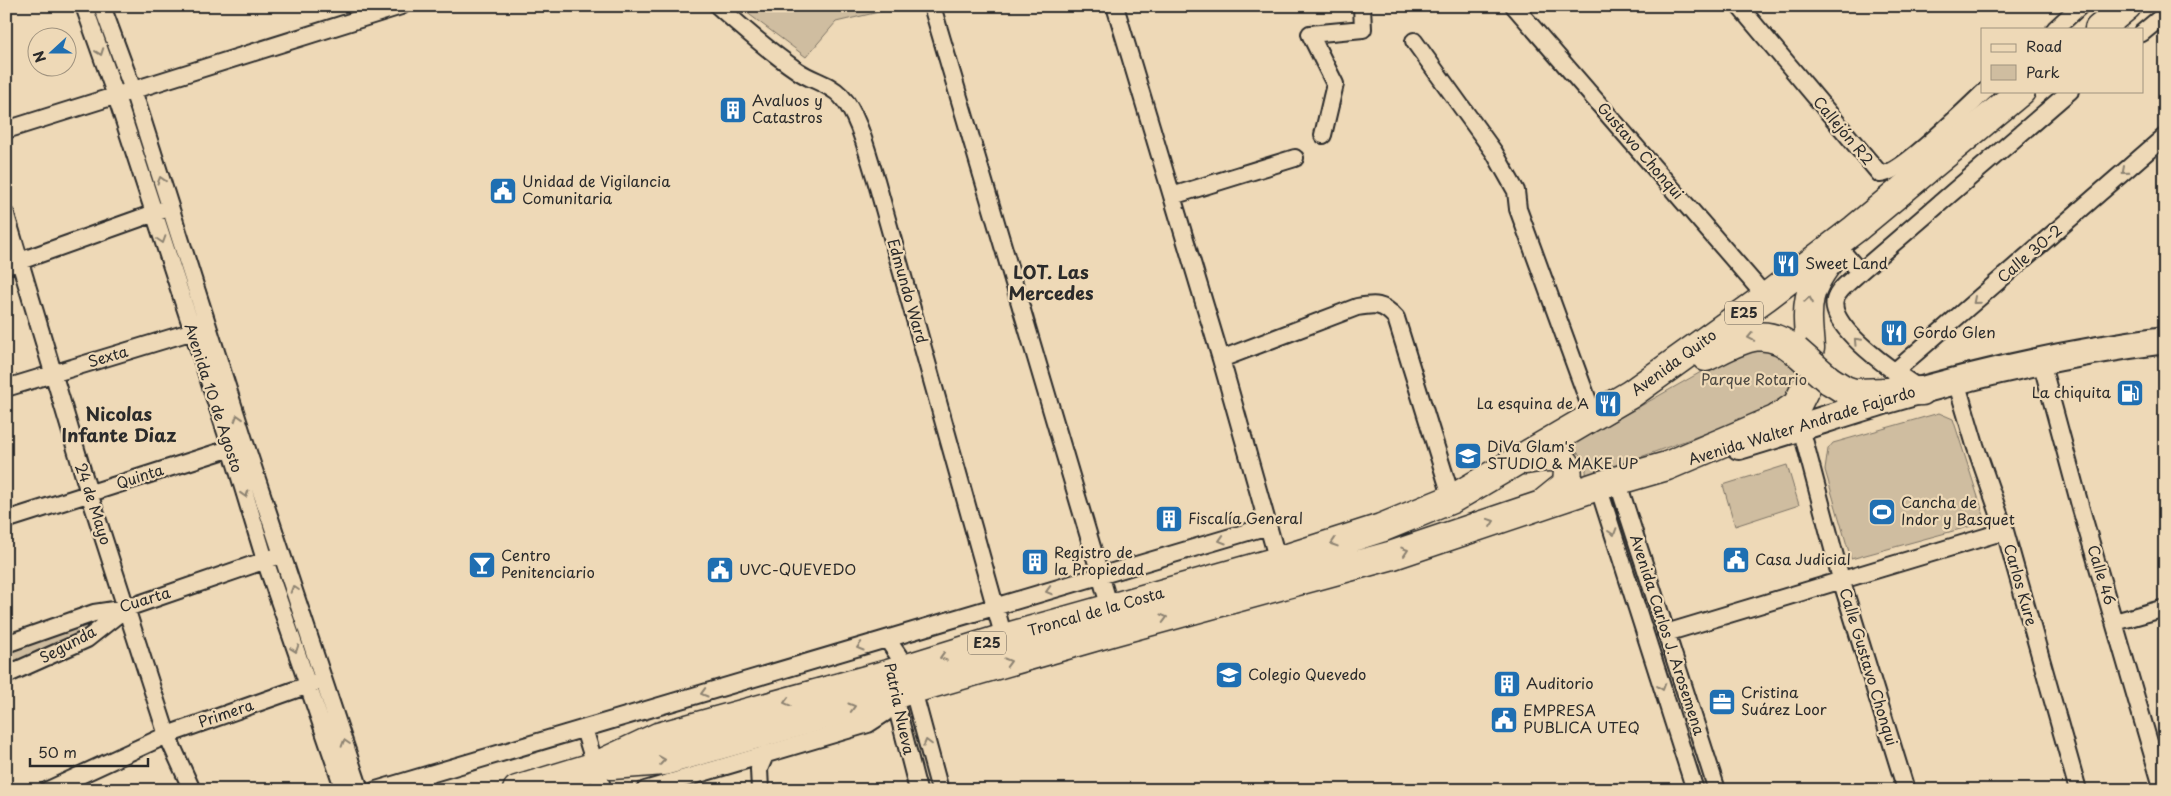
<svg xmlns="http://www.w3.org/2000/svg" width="2171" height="796" font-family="'Playpen Sans',sans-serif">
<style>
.green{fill:#cfbda0;stroke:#7d7466}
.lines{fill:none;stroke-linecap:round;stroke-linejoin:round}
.street-casing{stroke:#2b2b2b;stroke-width:20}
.primary-casing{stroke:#2b2b2b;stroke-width:30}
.highway-casing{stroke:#2b2b2b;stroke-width:31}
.street{stroke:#eed9b7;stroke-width:16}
.primary{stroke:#eed9b7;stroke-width:26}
.highway{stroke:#eed9b7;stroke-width:28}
.highway-bridge-casing{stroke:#2b2b2b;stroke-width:31;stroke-linecap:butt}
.highway-bridge{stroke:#eed9b7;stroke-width:28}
.oneway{stroke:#8c8271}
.labels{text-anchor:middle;stroke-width:4.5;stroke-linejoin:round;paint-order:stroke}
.shield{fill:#eed9b7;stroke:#665f55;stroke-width:1}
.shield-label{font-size:14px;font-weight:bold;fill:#2b2b2b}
.poi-label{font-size:15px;fill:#2b2b2b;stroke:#eed9b7;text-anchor:start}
.street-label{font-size:15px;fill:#2b2b2b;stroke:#eed9b7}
.park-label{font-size:15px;fill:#4c4842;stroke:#eed9b7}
.quarter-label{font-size:18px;font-weight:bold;fill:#2b2b2b;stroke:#eed9b7}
</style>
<rect width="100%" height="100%" fill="#eed9b7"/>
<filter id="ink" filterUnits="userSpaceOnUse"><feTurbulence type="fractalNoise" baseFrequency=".02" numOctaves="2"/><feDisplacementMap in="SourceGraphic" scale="10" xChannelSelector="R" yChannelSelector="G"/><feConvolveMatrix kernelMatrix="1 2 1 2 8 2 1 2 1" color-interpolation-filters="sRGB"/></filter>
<g filter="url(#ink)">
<path class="green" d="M738,6H883V11L836,22L806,57Z
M1747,346L1772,347L1798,366L1794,390L1772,409L1586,477C1587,462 1582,453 1568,447Z
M1939,413L1953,419L1986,522L1851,559L1825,470L1828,449L1833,443Z
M1787,465L1799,505L1735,526L1723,485Z
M110,616L82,641L6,672V649Z"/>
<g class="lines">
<g class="street-casing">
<path id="street" d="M84,6L116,96L231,448L265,560L344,790
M102,6L133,90L245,443L360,790
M718,6C744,29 770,52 798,71C812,81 829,83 841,96C859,115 868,156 876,180L1004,638
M932,6L1110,608
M1115,6L1172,196
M1514,6L1766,297
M1739,6L1880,174C1899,176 1968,107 1985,91
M2055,29L2080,6
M2142,33L2165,14
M1414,41L1494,152L1516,191L1518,209L1594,417
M6,130L401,6
M1323,135L1335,84L1310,34L1363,29L1362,6
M1295,158L1172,196L1221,359L1357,307C1375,304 1383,303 1396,318L1452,499
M6,215L89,493L167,735L192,790
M1840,249L1860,272
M6,266L163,210
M1221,359L1278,561
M2041,361L2081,509L2163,790
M1894,372L2165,136
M1956,381L1975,445L2005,531L2078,790
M6,388L200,329
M1920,389C1900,376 1827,328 1835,300C1838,289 1852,280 1860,272L2070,91
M1801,428L1841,579L1906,790
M1617,480L1717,790
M1598,486L1695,790
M6,520L241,445
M2115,622L2165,608
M1666,633L2005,531
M887,639L907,668L940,790
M6,644L94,613L127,608L275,557
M6,675L87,639L125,609
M893,693L918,790
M584,729L603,790
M48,790L167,735L317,682
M376,790L1268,526
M645,790L868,724L885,713L894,695
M760,790L759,769L766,753"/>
</g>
<g class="primary-casing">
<path id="primary" d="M1739,446C1789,431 1838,415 1887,400C1978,373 2071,352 2165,340"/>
</g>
<g class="highway-casing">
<path id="highway" d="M2099,29L2127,6
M1810,348C1806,304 1805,290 1834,255
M1706,357C1739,341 1763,323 1796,351
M1829,380L1845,390L1854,393L1922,391
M1525,460C1547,456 1575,450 1566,485L1545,502
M612,765L664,761L1115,631L1393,555L1598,486L1667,466L1775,420L1797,405L1806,387
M517,790L596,766L658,737L888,674L1004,638L1278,561L1381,528L1452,499L1631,394L1766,297L1855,229L2021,91"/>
</g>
<use href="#street" class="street"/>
<use href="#primary" class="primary"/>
<use href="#highway" class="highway"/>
<g class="highway-bridge-casing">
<path id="highway-bridge" d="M1796,351L1829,380"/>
</g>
<use href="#highway-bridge" class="highway-bridge"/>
</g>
<defs><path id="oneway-chevron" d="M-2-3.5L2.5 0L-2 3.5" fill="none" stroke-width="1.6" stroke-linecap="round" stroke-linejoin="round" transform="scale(1.25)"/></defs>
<g class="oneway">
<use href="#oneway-chevron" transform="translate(100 52) rotate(70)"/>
<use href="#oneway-chevron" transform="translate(2125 171) rotate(139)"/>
<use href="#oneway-chevron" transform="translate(161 180) rotate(-107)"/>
<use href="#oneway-chevron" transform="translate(162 240) rotate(72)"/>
<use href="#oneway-chevron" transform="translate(1809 300) rotate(-81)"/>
<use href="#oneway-chevron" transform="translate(1976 301) rotate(139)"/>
<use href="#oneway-chevron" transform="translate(1751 337) rotate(169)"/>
<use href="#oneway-chevron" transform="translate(1857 341) rotate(-133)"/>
<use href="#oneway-chevron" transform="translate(238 418) rotate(-107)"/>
<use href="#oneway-chevron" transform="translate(245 494) rotate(73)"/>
<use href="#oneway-chevron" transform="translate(1491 522) rotate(-19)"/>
<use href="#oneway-chevron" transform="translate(1613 532) rotate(72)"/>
<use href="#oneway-chevron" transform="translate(1222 540) rotate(163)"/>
<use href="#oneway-chevron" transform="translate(1334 543) rotate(162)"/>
<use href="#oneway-chevron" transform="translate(1405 551) rotate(-18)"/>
<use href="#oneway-chevron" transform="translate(294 589) rotate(-108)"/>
<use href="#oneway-chevron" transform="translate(1049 591) rotate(164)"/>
<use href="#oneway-chevron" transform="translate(1164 618) rotate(-15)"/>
<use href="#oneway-chevron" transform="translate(860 647) rotate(164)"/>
<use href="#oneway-chevron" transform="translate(295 649) rotate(71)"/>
<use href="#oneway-chevron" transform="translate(943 657) rotate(163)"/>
<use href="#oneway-chevron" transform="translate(1008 662) rotate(-16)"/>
<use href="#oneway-chevron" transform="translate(1662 687) rotate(72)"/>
<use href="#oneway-chevron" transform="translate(704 693) rotate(164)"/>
<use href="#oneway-chevron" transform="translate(787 702) rotate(165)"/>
<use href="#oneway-chevron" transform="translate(852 707) rotate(-16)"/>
<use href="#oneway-chevron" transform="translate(345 743) rotate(-108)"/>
<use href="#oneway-chevron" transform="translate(927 743) rotate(-105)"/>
<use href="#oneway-chevron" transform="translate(662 760) rotate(-9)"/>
</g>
</g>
<defs>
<g id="building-square" transform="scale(1.4375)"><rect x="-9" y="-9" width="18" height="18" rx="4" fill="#1f6fb2" stroke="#eed9b7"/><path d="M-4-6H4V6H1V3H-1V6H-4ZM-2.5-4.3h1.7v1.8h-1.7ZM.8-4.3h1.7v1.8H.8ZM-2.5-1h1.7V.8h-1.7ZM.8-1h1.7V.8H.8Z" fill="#fff"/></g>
<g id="civic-square" transform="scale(1.4375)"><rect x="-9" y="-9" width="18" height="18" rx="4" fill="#1f6fb2" stroke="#eed9b7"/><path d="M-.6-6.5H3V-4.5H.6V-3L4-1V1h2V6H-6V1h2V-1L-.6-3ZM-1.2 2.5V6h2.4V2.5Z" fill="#fff"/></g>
<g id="restaurant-square" transform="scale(1.4375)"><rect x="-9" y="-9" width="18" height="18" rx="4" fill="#1f6fb2" stroke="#eed9b7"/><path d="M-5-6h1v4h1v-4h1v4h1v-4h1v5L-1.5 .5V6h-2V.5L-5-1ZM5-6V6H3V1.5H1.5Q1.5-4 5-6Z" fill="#fff"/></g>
<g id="fuel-square" transform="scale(1.4375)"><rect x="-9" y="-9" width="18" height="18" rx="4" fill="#1f6fb2" stroke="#eed9b7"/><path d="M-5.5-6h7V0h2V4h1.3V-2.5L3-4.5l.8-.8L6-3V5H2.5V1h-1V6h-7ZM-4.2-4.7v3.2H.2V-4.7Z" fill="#fff"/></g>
<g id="school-square" transform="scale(1.4375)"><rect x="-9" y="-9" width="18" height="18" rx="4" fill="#1f6fb2" stroke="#eed9b7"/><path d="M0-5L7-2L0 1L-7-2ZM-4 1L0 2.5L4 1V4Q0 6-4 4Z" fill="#fff"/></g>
<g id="stadium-square" transform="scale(1.4375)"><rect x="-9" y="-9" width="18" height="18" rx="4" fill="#1f6fb2" stroke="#eed9b7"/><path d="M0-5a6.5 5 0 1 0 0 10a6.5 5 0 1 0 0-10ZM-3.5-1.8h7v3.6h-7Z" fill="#fff"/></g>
<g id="bar-square" transform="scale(1.4375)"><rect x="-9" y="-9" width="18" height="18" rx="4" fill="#1f6fb2" stroke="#eed9b7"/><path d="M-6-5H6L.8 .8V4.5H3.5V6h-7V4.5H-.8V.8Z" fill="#fff"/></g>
<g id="office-square" transform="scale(1.4375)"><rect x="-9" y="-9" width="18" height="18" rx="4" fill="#1f6fb2" stroke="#eed9b7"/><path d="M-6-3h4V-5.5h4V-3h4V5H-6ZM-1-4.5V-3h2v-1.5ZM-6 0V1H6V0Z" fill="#fff"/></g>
</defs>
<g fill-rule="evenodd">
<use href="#building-square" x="733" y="110"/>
<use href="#civic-square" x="503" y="191"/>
<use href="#restaurant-square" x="1786" y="264"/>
<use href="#restaurant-square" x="1894" y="333"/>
<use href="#fuel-square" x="2130" y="393"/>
<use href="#restaurant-square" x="1608" y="404"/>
<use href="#school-square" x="1468" y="456"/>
<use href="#stadium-square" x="1882" y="512"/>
<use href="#building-square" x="1169" y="519"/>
<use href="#civic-square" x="1736" y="560"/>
<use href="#building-square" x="1035" y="562"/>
<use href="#bar-square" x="482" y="565"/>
<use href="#civic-square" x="720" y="570"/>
<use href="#school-square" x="1229" y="675"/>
<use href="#building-square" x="1507" y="684"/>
<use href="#office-square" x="1722" y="702"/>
<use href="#civic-square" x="1504" y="720"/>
</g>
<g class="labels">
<g class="shield">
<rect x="1725" y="301.5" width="38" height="23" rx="4"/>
<rect x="968" y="631.5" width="38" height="23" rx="4"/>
</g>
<g class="shield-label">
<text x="1744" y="318">E25</text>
<text x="987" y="648">E25</text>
</g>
<g class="poi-label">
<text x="752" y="106">Avaluos y<tspan x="752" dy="17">Catastros</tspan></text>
<text x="522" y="187">Unidad de Vigilancia<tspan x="522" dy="17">Comunitaria</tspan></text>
<text x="1805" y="269">Sweet Land</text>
<text x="1913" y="338">Gordo Glen</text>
<text x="2111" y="398" text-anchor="end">La chiquita</text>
<text x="1589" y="409" text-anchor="end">La esquina de A</text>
<text x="1487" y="452">DiVa Glam's<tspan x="1487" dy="17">STUDIO &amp; MAKE UP</tspan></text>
<text x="1901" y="508">Cancha de<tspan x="1901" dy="17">Indor y Basquet</tspan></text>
<text x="1188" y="524">Fiscalía General</text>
<text x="1054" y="558">Registro de<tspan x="1054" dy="17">la Propiedad</tspan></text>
<text x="501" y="561">Centro<tspan x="501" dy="17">Penitenciario</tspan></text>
<text x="1755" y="565">Casa Judicial</text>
<text x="739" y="575">UVC-QUEVEDO</text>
<text x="1248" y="680">Colegio Quevedo</text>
<text x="1526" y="689">Auditorio</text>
<text x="1741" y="698">Cristina<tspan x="1741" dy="17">Suárez Loor</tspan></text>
<text x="1523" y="716">EMPRESA<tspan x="1523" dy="17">PUBLICA UTEQ</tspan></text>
</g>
<g class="street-label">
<text transform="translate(1843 131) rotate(50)" y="5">Callejón R2</text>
<text transform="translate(1640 151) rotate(49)" y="5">Gustavo Chonqui</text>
<text transform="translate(2030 254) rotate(-41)" y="5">Calle 30-2</text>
<text transform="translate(907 291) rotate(74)" y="5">Edmundo Ward</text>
<text transform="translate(108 357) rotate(-16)" y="5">Sexta</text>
<text transform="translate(1674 363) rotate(-36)" y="5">Avenida Quito</text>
<text transform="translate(213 398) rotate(72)" y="5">Avenida 10 de Agosto</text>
<text transform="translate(1802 426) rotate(-17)" y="5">Avenida Walter Andrade Fajardo</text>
<text transform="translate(140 477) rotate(-18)" y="5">Quinta</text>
<text transform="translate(93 504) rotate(72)" y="5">24 de Mayo</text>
<text transform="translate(2101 575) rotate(73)" y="5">Calle 46</text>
<text transform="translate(2020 585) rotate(74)" y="5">Carlos Kure</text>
<text transform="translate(145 600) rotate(-17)" y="5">Cuarta</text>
<text transform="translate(1096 612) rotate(-16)" y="5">Troncal de la Costa</text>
<text transform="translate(1667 635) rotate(72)" y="5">Avenida Carlos J. Arosemena</text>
<text transform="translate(68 645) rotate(-28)" y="5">Segunda</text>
<text transform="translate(1868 667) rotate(73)" y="5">Calle Gustavo Chonqui</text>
<text transform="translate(899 709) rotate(78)" y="5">Patria Nueva</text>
<text transform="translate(226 714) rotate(-19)" y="5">Primera</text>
</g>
<g class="park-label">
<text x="1754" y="385">Parque Rotario</text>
</g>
<g class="quarter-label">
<text x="1051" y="279">LOT. Las<tspan x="1051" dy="21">Mercedes</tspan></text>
<text x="119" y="421">Nicolas<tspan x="119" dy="21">Infante Diaz</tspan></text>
</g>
</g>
<rect width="2171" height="796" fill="none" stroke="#eed9b7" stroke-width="25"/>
<rect x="12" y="12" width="2146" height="771" fill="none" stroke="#2b2b2b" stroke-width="2" filter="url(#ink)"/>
<rect x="1981" y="28" width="162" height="65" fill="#eed9b7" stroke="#a0937f"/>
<rect x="1991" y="44" width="25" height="8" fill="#eed9b7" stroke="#a0937f"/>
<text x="2026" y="52" font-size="15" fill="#2b2b2b">Road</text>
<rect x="1991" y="65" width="25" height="15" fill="#cfbda0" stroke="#a0937f"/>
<text x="2026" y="78" font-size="15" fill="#2b2b2b">Park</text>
<g transform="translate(52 52) rotate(249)"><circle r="24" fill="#eed9b7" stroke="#a0937f"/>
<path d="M0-4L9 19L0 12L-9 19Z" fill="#1f6fb2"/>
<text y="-8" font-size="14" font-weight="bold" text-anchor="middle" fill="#2b2b2b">N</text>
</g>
<path d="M30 758v8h118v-8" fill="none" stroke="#2b2b2b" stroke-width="2.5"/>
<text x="38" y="758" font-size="15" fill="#2b2b2b" stroke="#eed9b7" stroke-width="4" paint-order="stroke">50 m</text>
</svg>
